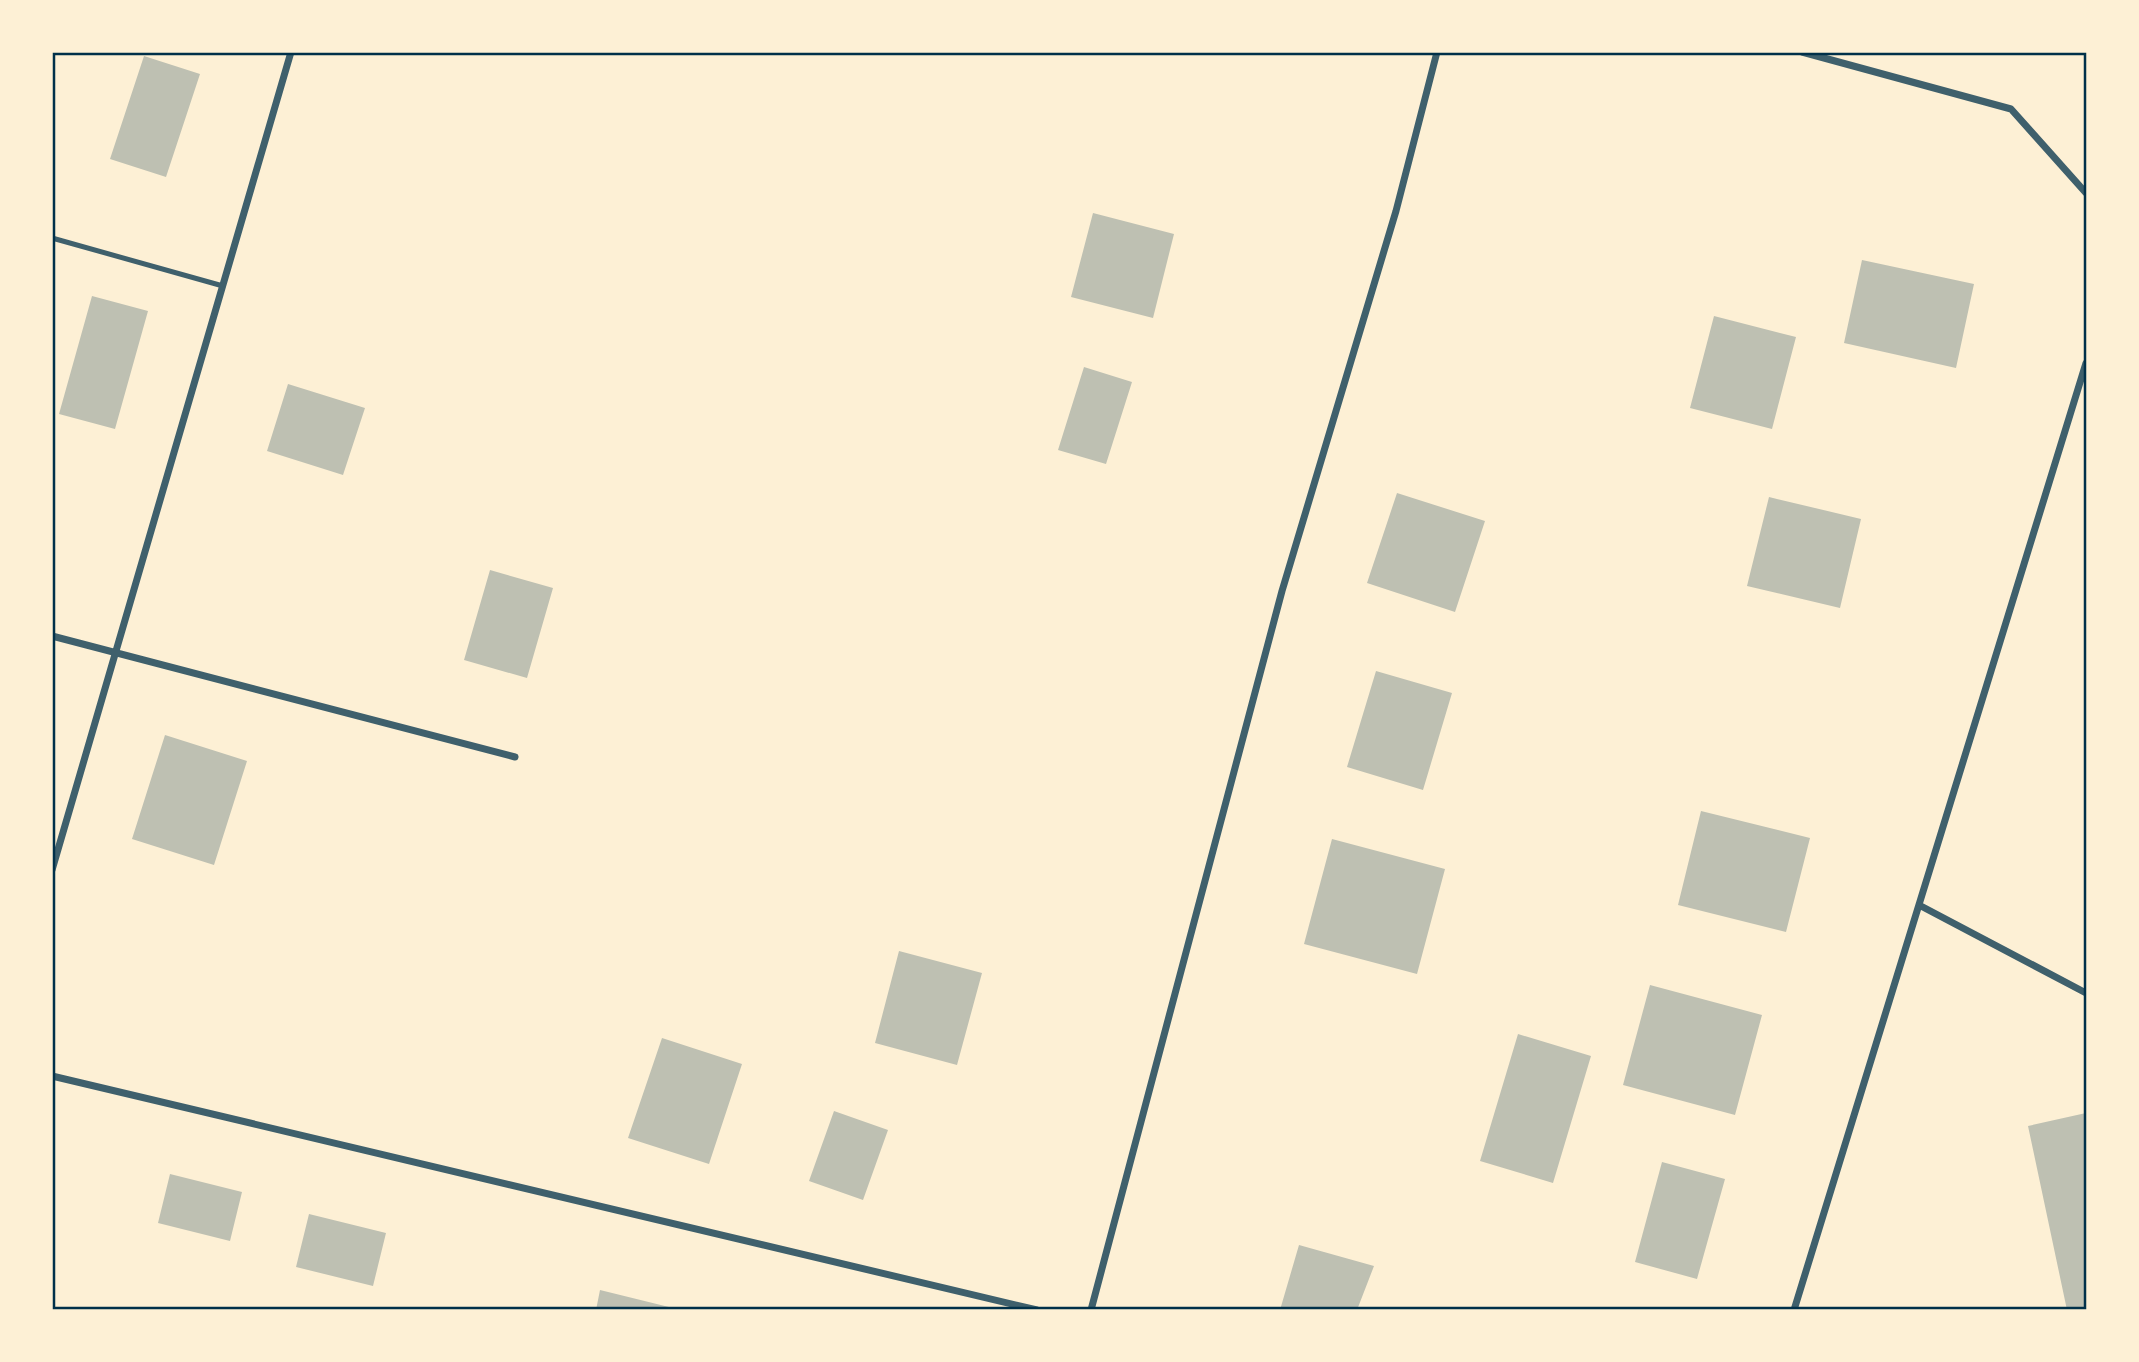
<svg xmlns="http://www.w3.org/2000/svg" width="2139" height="1362" font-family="'Roboto Condensed',sans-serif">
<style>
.building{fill:#bec0b2}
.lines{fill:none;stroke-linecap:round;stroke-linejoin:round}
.service{stroke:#3f606c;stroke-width:5}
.minor{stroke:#3f606c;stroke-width:7}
.neatline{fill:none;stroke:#003049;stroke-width:2.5}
</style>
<rect width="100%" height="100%" fill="#fdf0d5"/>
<path class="building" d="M144,56L200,74L166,177L110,159Z
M1093,213L1174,234L1153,318L1071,297Z
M1862,260L1974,284L1956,368L1844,343Z
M92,296L148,311L115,429L59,414Z
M1714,316L1796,337L1772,429L1690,408Z
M1084,367L1132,382L1106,464L1058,450Z
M288,384L365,408L343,475L267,451Z
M1397,493L1485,521L1455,612L1367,583Z
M1769,497L1861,519L1840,608L1747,586Z
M490,570L553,588L527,678L464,660Z
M1376,671L1452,693L1423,790L1347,767Z
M165,735L247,761L214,865L132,839Z
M1701,811L1810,838L1786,932L1678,905Z
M1332,839L1445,869L1417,974L1304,944Z
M899,951L982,973L957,1065L875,1043Z
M1650,985L1762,1015L1735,1115L1623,1085Z
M1518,1034L1591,1056L1553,1183L1480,1161Z
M662,1038L742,1064L709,1164L628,1138Z
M834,1111L888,1130L863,1200L809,1181Z
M2086,1113V1310H2067L2028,1126Z
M1662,1162L1725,1179L1697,1279L1635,1262Z
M170,1174L242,1192L230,1241L158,1223Z
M309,1214L386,1233L373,1286L296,1267Z
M1299,1245L1374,1266L1357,1310H1280Z
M600,1290L677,1309V1310H596Z"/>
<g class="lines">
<path class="service" d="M52,238L223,286"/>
<path class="minor" d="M1802,52L2011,109L2086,193
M52,636L515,757
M52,870L291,52
M1919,905L2086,993
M52,1076L1037,1310
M1091,1310L1282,591L1396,211L1437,52
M1794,1310L2086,363"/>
</g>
<rect width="2139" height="1362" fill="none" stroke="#fdf0d5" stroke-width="108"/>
<rect x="54" y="54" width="2031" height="1254" class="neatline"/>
</svg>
